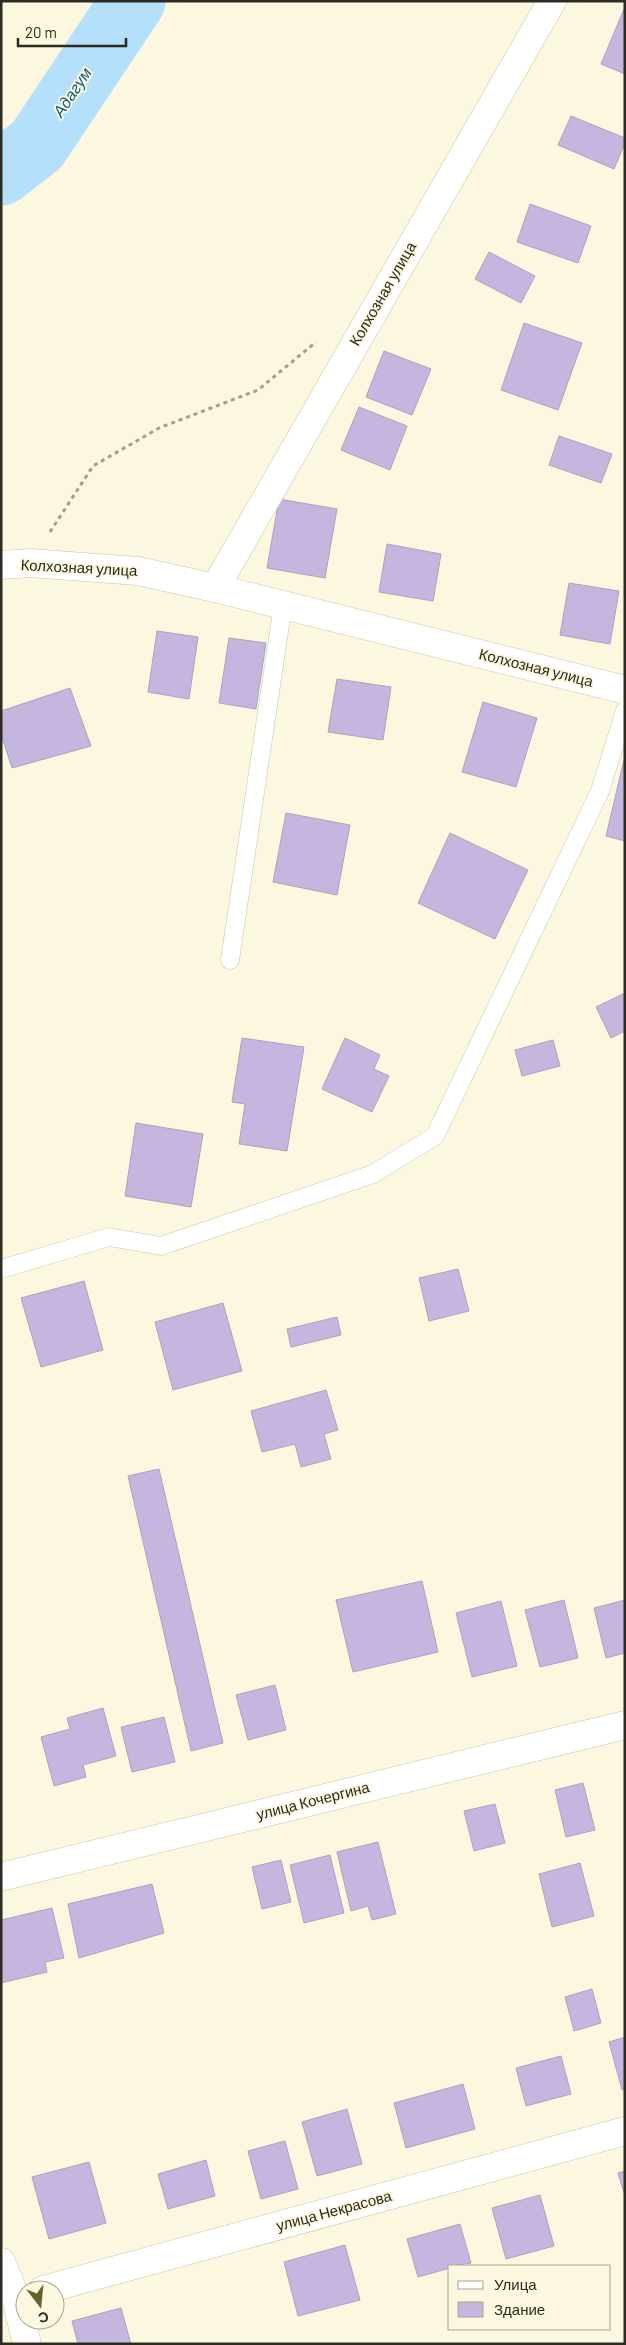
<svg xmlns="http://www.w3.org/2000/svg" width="626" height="2345" font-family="Barlow,sans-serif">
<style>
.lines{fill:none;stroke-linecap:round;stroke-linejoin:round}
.river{stroke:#b4e0fb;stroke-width:65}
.building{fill:#c5b6df;stroke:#aba3b9}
.service-casing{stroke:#c7c4ac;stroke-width:19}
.minor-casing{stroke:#c7c4ac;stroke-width:29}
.secondary-casing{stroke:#c7c4ac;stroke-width:29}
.path{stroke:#a29f8d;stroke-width:3;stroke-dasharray:4 4;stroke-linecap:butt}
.service{stroke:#fff;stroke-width:18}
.minor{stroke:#fff;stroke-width:28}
.secondary{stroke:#fff;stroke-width:28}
.labels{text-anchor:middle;stroke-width:4;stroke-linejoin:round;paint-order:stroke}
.street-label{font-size:15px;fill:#2c2a21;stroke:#fbf8df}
.water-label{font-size:16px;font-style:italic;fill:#0a597c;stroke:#fbf8df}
</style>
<rect width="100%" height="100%" fill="#fbf8df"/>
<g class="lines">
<path class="river" d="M1,173L37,145L133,1"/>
</g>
<path class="building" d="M624,9L625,10V74L601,64Z
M571,116L625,138V143L614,169L558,145Z
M530,204L591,226L578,263L517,242Z
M489,252L535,276L521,303L475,279Z
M524,323L582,343L558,410L501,390Z
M384,351L431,369L412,415L366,397Z
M359,407L407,426L390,470L341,450Z
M559,436L612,454L601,483L549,465Z
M279,499L337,509L325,578L267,568Z
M387,544L441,554L433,601L379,592Z
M569,583L619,591L610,644L560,635Z
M157,631L198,637L189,699L148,692Z
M229,638L266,643L256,709L219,703Z
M337,679L391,687L383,740L328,732Z
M70,688L91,746L12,768L1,734V711Z
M483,702L537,718L516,787L462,772Z
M624,760H625V841L606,836Z
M286,813L350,825L337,895L273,882Z
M450,833L528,870L495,939L418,903Z
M625,993V1031L611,1038L596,1007Z
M242,1038L304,1047L287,1151L239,1144L245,1104L232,1102Z
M345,1038L380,1055L374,1069L389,1076L372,1112L322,1089Z
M553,1040L560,1066L522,1076L515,1050Z
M136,1123L203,1134L191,1207L125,1196Z
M458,1269L469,1311L429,1321L419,1278Z
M84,1281L103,1350L41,1367L21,1298Z
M223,1303L242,1371L173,1390L155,1322Z
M337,1317L341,1335L291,1347L287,1329Z
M326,1390L338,1430L324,1434L331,1459L301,1467L295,1444L262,1452L251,1411Z
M159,1469L223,1743L191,1751L128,1476Z
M422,1581L438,1652L353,1672L336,1600Z
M564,1600L578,1658L540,1667L525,1610Z
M625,1600V1653L606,1658L594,1608Z
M501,1601L517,1666L472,1677L456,1613Z
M275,1685L286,1730L248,1740L236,1695Z
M103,1708L116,1756L83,1765L86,1777L54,1786L41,1737L70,1729L67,1718Z
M164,1717L175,1762L132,1772L121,1727Z
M583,1783L595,1830L566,1837L555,1790Z
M495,1804L505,1843L474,1851L464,1811Z
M378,1842L396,1914L372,1920L368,1906L351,1911L337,1852Z
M330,1855L344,1913L304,1923L290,1865Z
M281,1860L291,1902L262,1909L252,1867Z
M580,1863L594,1916L552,1927L539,1874Z
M152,1884L164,1933L79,1958L68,1904Z
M52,1908L64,1958L45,1962L47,1972L1,1983V1920Z
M592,1989L601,2023L574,2031L565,1997Z
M625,2037V2089L622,2090L609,2042Z
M561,2056L571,2094L526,2106L516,2068Z
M463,2084L475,2129L406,2148L394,2103Z
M347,2109L362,2164L317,2176L302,2122Z
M285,2141L298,2189L261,2199L248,2151Z
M206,2160L215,2196L168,2209L158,2174Z
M89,2162L106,2223L49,2239L32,2177Z
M625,2171V2196L618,2173Z
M540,2195L554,2246L506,2259L492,2208Z
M460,2224L471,2263L450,2266V2268L418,2277L407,2239Z
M345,2245L360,2300L298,2316L284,2262Z
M121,2308L131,2344H78L72,2321Z"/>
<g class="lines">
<g class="service-casing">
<path id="service" d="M230,960L283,605
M1,1269L109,1237L161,1246L373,1174L435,1136L600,791L625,711"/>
</g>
<g class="minor-casing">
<path id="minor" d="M215,588L552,1
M1,1877L625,1725
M1,2262L16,2298L27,2344
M43,2290L625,2131"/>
</g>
<g class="secondary-casing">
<path id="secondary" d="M1,565L30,563L138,571L215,588L625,690"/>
</g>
<path class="path" d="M50,532L93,466L159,428L258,390L316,342"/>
<use href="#service" class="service"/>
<use href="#minor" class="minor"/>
<use href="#secondary" class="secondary"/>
</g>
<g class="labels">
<g class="street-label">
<text transform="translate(383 294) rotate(-60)" y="5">Колхозная улица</text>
<text transform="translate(79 568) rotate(3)" y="5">Колхозная улица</text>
<text transform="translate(536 668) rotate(14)" y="5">Колхозная улица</text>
<text transform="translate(313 1801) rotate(-14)" y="5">улица Кочергина</text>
<text transform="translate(334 2211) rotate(-15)" y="5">улица Некрасова</text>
</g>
<g class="water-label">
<text transform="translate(72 92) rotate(-56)" y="6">Адагум</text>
</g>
</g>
<rect width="626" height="2345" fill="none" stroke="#2c2a21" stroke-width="5"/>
<rect x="448" y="2265" width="162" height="65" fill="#fbf8df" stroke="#a8a693"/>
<rect x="458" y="2281" width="25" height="8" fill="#ffffff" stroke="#a8a693"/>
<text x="494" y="2290" font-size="15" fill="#2c2a21">Улица</text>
<rect x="458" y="2302" width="25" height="15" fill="#c5b6df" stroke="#a8a693"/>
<text x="494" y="2315" font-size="15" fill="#2c2a21">Здание</text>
<g transform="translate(40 2305) rotate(164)"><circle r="24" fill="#fbf8df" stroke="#a8a693"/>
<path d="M0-4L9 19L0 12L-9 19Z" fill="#67602d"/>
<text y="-8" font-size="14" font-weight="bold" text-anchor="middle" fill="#2c2a21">С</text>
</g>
<path d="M18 38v8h108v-8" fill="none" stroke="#2c2a21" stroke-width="2.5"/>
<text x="25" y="38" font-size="15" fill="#2c2a21" stroke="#fbf8df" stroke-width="4" paint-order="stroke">20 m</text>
</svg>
